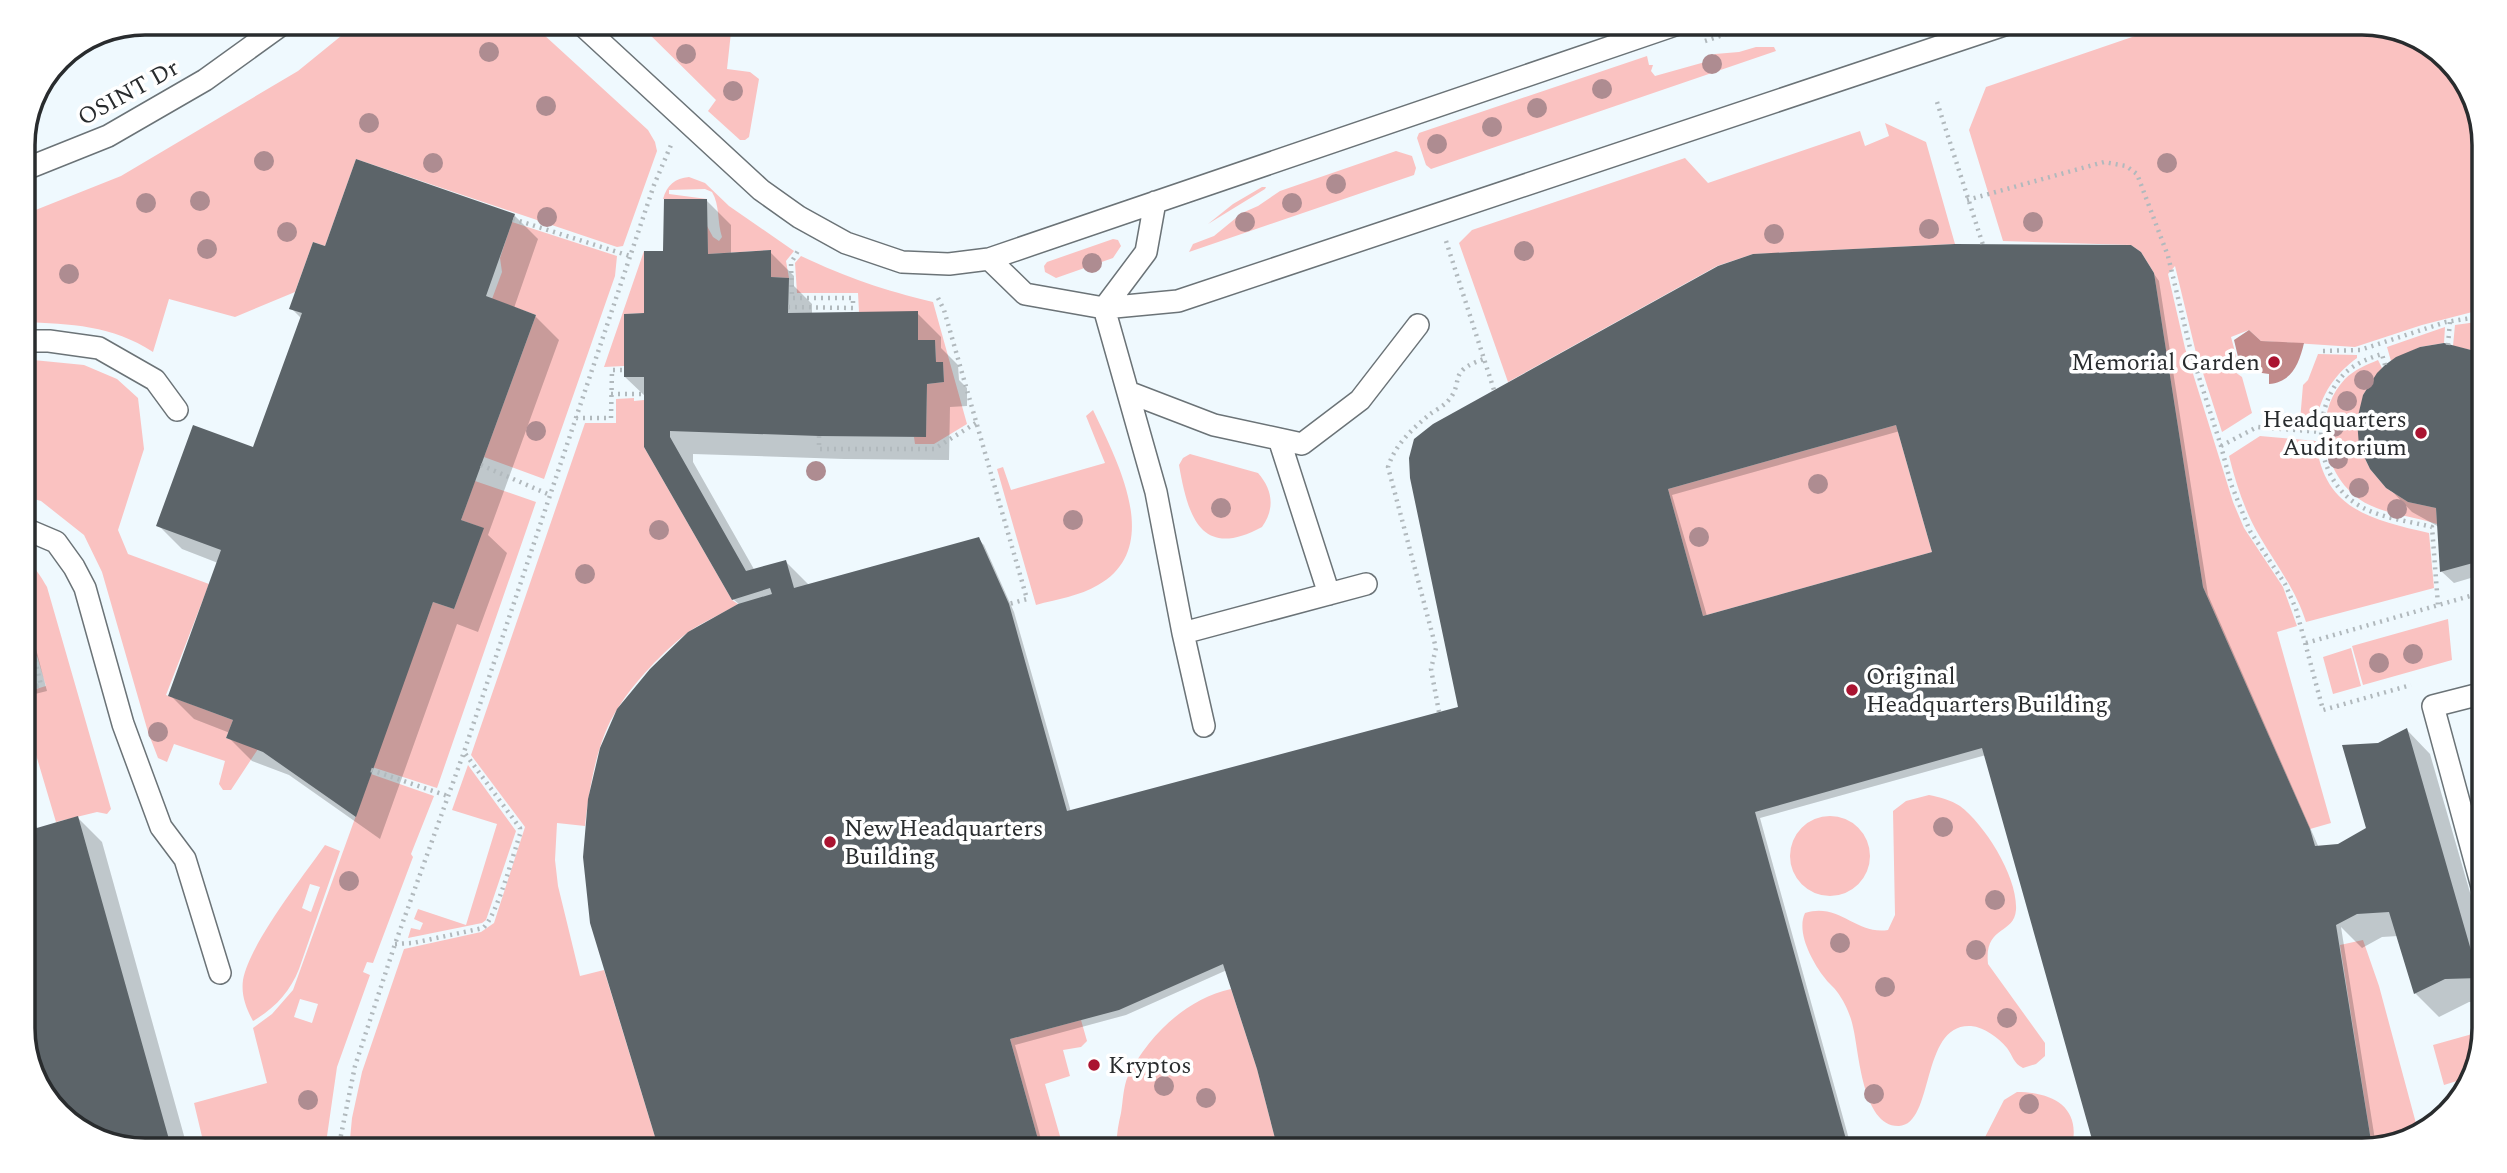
<svg xmlns="http://www.w3.org/2000/svg" width="2507" height="1173" font-family="Spectral,serif">
<style>
.green{fill:#fac2c1;fill-rule:evenodd}
.water{fill:#c18a8a}
.shadow{fill:#0003;fill-rule:evenodd}
.building{fill:#5c6469;fill-rule:evenodd}
.lines{fill:none;stroke-linecap:round;stroke-linejoin:round}
.service-casing{stroke:#6b7377;stroke-width:24}
.path{stroke:#b1b9bd;stroke-width:4.5;stroke-dasharray:2 5;stroke-linecap:butt}
.service{stroke:#fff;stroke-width:21}
.tree{fill:#ae8c91}
.poi-dot{fill:#aa1431;stroke:#fff;stroke-width:2.5}
.labels{text-anchor:middle;stroke-width:7;stroke-linejoin:round;paint-order:stroke}
.street-label{font-size:24px;fill:#292c2e;stroke:#fff}
.poi-label{font-size:24px;fill:#292c2e;stroke:#fff;text-anchor:start}
.rim{fill:none;stroke:#292c2e;stroke-width:3.5}
</style>
<rect width="100%" height="100%" fill="#eff9fe"/>
<path class="green" d="M357,23H531L648,130L655,142L657,151L623,246L617,247L356,159L325,246L313,242L295,292L235,317L169,299L153,352C112,325 71,324 23,322V215L121,176L298,71Z
M638,23H732L727,69L750,72L759,79L749,137L745,140H740L708,111L716,100Z
M2173,23H2362L2416,35L2463,77L2484,138V309L2422,325L2355,347L2261,341L2249,330L2231,337L2238,363L2208,362L2197,357L2175,266L2168,274L2185,348L2233,502L2244,528L2283,587L2297,626L2277,632L2331,823L2310,829L2203,587L2154,273L2141,252L2131,245L2003,241L1969,130L1986,87Z
M1756,47H1774L1776,51L1431,169L1426,165L1417,138L1419,133L1647,56L1649,65H1653L1651,71L1655,76L1705,62L1715,54L1739,52Z
M1885,123L1926,142L1955,244L1753,254L1717,266L1508,382L1459,243L1472,230L1685,158L1708,183L1860,131L1865,146L1889,136Z
M1396,151L1412,156L1416,168L1414,175L1189,252L1193,244L1214,236L1242,213L1258,206L1280,191Z
M689,177L705,183L729,206L794,251L786,261L789,278L771,277V250L708,254L707,226L713,237L719,241L722,237C717,222 720,205 712,192L705,189L669,190V194L707,199H663C667,185 675,178 689,177Z
M1262,187H1266L1265,189L1208,224L1233,204Z
M512,222L617,256L615,276L544,479L484,457L536,315L492,299L502,272L500,258Z
M1113,239L1118,240L1121,246L1113,258L1056,278L1045,272L1044,266L1047,262Z
M644,251V313L624,314V366L604,367Z
M801,256C848,278 883,290 933,302L967,424L934,444H915L914,437L926,436L927,384L944,382L943,362H936L935,340H918V312H859L858,293H797L795,263Z
M2484,321V358L2471,350L2453,346L2455,325Z
M2445,327L2444,343L2420,347L2391,361L2387,347Z
M2318,354L2357,355V358C2335,374 2321,394 2316,422L2300,421L2303,385L2308,380Z
M23,359L84,365L117,379L138,398L144,449L118,530L128,554L209,584L166,695L233,720L226,738L258,749L231,790H223L219,784L225,761L174,744L167,762L158,758L148,732L102,572L84,535L41,501L23,496Z
M2378,360L2382,368L2363,395L2359,446L2370,469L2386,488L2408,502L2436,508L2437,524C2411,515 2382,515 2359,499C2322,472 2312,414 2345,379C2354,370 2366,365 2378,360Z
M2207,370L2235,372L2242,377L2252,413L2222,432L2203,373Z
M634,398V401L644,400V447L732,600L738,604C722,614 702,622 687,633C662,653 635,681 618,708C597,739 589,789 585,826L557,823L555,860L558,886L580,976L604,970L659,1150H349L352,1118L362,1072L404,949L481,932L494,923L525,827L471,755L585,423H616V399Z
M1093,410C1116,459 1165,547 1098,585C1080,596 1057,599 1036,605L997,469L1003,467L1011,490L1105,463L1086,416Z
M1896,425L1932,552L1703,616L1668,489Z
M2260,436L2316,441C2323,510 2373,520 2429,533L2434,588L2306,622C2296,590 2277,566 2260,537C2245,512 2236,484 2229,456Z
M1190,454L1258,473C1273,490 1275,509 1262,527C1201,560 1188,517 1179,465L1183,458Z
M475,481L536,502L437,788L372,767L433,602L454,609L483,528L461,520Z
M23,560C35,565 41,577 47,587L111,809L107,814L97,812L56,822L23,711V693L46,686L37,656L30,658L23,631Z
M2448,619L2452,660L2363,685L2352,646Z
M2351,648L2361,686L2333,694L2323,657Z
M468,765L516,831L486,920L482,923L408,938L411,928L420,930L423,923L414,919L418,909L466,925L497,824L452,810Z
M371,774L434,796L411,854L413,857L373,963L367,962L363,972L370,975L337,1067L325,1150H193L204,1145L194,1103L267,1083L253,1028L272,1014L293,990ZM300,999L318,1004L312,1023L294,1017Z
M1929,795C1939,797 1951,800 1960,806C1985,825 2018,877 2016,910C2014,935 1984,925 1988,964L2045,1043V1056L2036,1064L2023,1068C2013,1063 2013,1056 2007,1048C1999,1038 1984,1027 1971,1026C1920,1023 1935,1124 1899,1126C1862,1127 1859,1051 1853,1027C1851,1016 1844,1001 1838,993C1834,987 1828,983 1824,977C1812,961 1796,932 1805,913C1839,902 1856,935 1888,930L1895,915L1893,811L1906,801Z
M1790 856a40 40 0 1 1 80 0a40 40 0 1 1-80 0Z
M325,845L340,851L299,969C290,992 275,1008 253,1021C246,1008 241,995 243,980C250,943 302,878 325,845ZM310,884L320,887L311,912L302,908Z
M2363,940L2379,986L2417,1127L2435,1123L2429,1130L2372,1147L2340,945Z
M1231,989L1257,1069L1278,1150H1117C1116,1137 1118,1126 1121,1113C1123,1102 1123,1087 1128,1076C1149,1035 1186,999 1231,989Z
M1081,1020L1087,1041L1081,1047L1063,1050L1070,1076L1045,1084L1064,1150H1041L1010,1039Z
M2483,1031L2473,1076L2444,1085L2433,1045Z
M2017,1092C2054,1092 2083,1108 2071,1150H1975L1981,1145L2004,1100Z
M1890,1140L1919,1150H1867L1881,1142Z"/>
<path class="water" d="M2249,330L2261,341L2304,343C2299,364 2292,382 2269,384V374L2255,372V362L2239,361L2234,340Z"/>
<path class="shadow" d="M707,201L731,225V254L770,252L794,276V286L812,304V315L917,313L941,337V348L958,365L959,380L967,388V406L950,407L949,460L844,459L693,454V462L755,571L786,562L810,586L978,539L984,545L1014,612L1071,812L1460,708L1412,477L2140,254L2159,281L2208,595L2319,848L2338,846L2368,829L2378,745L2407,730L2430,754L2484,941V1002H2469L2439,1017L2415,993L2398,936L2382,937L2362,948L2341,927L2376,1146L2362,1150H2097L1986,755L1760,818L1852,1150H1280L1258,1068L1227,970L1126,1015L1015,1045L1044,1150H661L592,922L740,605L733,599L646,397L625,377L665,252ZM1900,431L1934,553L1707,616L1672,495Z
M514,215L538,239L514,308L535,316L559,340L488,535L507,553L478,632L457,624L380,839L289,775L252,761L228,737L230,733L194,719L170,695L218,563L182,549L158,525L255,450L302,319L291,308L326,248Z
M2470,352L2484,360V574L2454,583L2441,571L2439,527L2412,512L2388,487Z
M23,599L47,691L27,696L23,691Z
M78,818L102,842L188,1150H145L91,1138L44,1096L23,1036Z"/>
<path class="building" d="M356,159L515,214L486,296L536,315L461,520L484,528L454,609L433,602L356,817L263,752L226,738L233,720L168,696L221,550L156,526L193,425L253,447L302,313L289,309L313,242L325,246Z
M664,199H707L708,254L771,250V277L789,278L788,313L918,311V340H935L936,362H943L944,382L927,384L926,437L819,436L670,431V437L746,571L786,560L794,588L979,537L1009,604L1067,811L1458,707L1410,478L1409,458L1414,439L1433,424L1718,266L1753,254L1792,252L1955,244L2131,245L2141,252L2154,273L2203,587L2310,829L2315,846L2338,844L2366,828L2342,745L2378,743L2407,728L2479,978L2445,979L2414,994L2389,912L2357,914L2336,925L2372,1147L2362,1150H2095L1982,748L1755,812L1849,1150H1278L1257,1069L1223,964L1119,1010L1010,1039L1041,1150H659L590,923L583,857L588,799L600,748L617,709L650,669L688,632L738,604L772,594L770,588L732,600L644,447V377H624V314L644,313V251H663ZM1896,425L1932,552L1703,616L1668,489Z
M2444,343L2471,350L2484,358V560L2440,572L2436,508L2408,502L2386,488L2370,469L2359,446L2357,420L2363,395L2377,373L2385,365L2396,357L2420,347Z
M23,635L35,678L23,681Z
M78,816L172,1150H145L91,1138L44,1096L23,1036V832Z"/>
<g class="lines">
<g class="service-casing">
<path id="service" d="M580,23L761,190L799,217L846,243L902,262L949,264L989,259L1681,23
M23,170L108,136L205,80L284,23
M989,259L1025,294L1104,308L1178,301L2010,23
M1104,308L1156,492L1183,633L1204,726
M1104,308L1146,252L1155,202
M23,341H49L99,348L155,380L177,410
M1128,392L1214,425L1302,444L1360,400L1418,325
M1279,439L1329,594
M23,528L56,542L74,567L85,588L123,724L161,827L185,859L220,973
M1183,633L1366,584
M2484,693L2433,706L2484,894
M23,824L25,831"/>
</g>
<path class="path" d="M1705,41L1741,29L1775,23
M1937,102L1983,245
M1967,200L2104,162L2126,166L2137,174L2168,256L2191,352L2221,446L2231,484L2250,531L2285,584L2296,609L2323,710L2411,685
M513,219L630,256
M1446,241L1494,390
M938,298L944,310L1027,599L1009,604
M788,307L853,308V298H792L791,263L799,249
M2448,345L2450,321
M2323,351L2360,350L2446,322L2484,316
M2195,365L2239,368
M2385,365L2382,354C2369,358 2354,364 2344,374C2312,408 2313,470 2351,500C2374,518 2405,520 2432,527L2438,605
M611,394H644
M576,418H611L612,370H624
M819,436V449H934L976,423
M2221,446L2257,427L2321,432
M481,465L550,495
M2476,564L2484,589
M2306,643L2484,592
M23,689L41,685L35,661L31,662
M1439,712L1431,669L1436,648L1388,467C1395,445 1411,430 1429,415C1434,411 1442,407 1447,402C1466,382 1445,372 1484,359
M371,770L448,796
M395,944L413,943L483,928C497,916 513,855 520,834V828L464,752
M2446,1099L2460,1095
M338,1150L355,1066L395,944L464,752L654,185L671,145"/>
<use href="#service" class="service"/>
</g>
<g class="tree">
<circle cx="489" cy="52" r="10"/>
<circle cx="686" cy="54" r="10"/>
<circle cx="1712" cy="64" r="10"/>
<circle cx="1602" cy="89" r="10"/>
<circle cx="733" cy="91" r="10"/>
<circle cx="546" cy="106" r="10"/>
<circle cx="1537" cy="108" r="10"/>
<circle cx="369" cy="123" r="10"/>
<circle cx="1492" cy="127" r="10"/>
<circle cx="1437" cy="144" r="10"/>
<circle cx="264" cy="161" r="10"/>
<circle cx="433" cy="163" r="10"/>
<circle cx="2167" cy="163" r="10"/>
<circle cx="1336" cy="184" r="10"/>
<circle cx="200" cy="201" r="10"/>
<circle cx="146" cy="203" r="10"/>
<circle cx="1292" cy="203" r="10"/>
<circle cx="547" cy="217" r="10"/>
<circle cx="1245" cy="222" r="10"/>
<circle cx="2033" cy="222" r="10"/>
<circle cx="1929" cy="229" r="10"/>
<circle cx="287" cy="232" r="10"/>
<circle cx="1774" cy="234" r="10"/>
<circle cx="207" cy="249" r="10"/>
<circle cx="1524" cy="251" r="10"/>
<circle cx="1092" cy="263" r="10"/>
<circle cx="69" cy="274" r="10"/>
<circle cx="2364" cy="380" r="10"/>
<circle cx="2347" cy="401" r="10"/>
<circle cx="2334" cy="427" r="10"/>
<circle cx="536" cy="431" r="10"/>
<circle cx="2338" cy="459" r="10"/>
<circle cx="816" cy="471" r="10"/>
<circle cx="1818" cy="484" r="10"/>
<circle cx="2359" cy="488" r="10"/>
<circle cx="1221" cy="508" r="10"/>
<circle cx="2397" cy="509" r="10"/>
<circle cx="1073" cy="520" r="10"/>
<circle cx="659" cy="530" r="10"/>
<circle cx="1699" cy="537" r="10"/>
<circle cx="585" cy="574" r="10"/>
<circle cx="2413" cy="654" r="10"/>
<circle cx="2379" cy="663" r="10"/>
<circle cx="158" cy="732" r="10"/>
<circle cx="1943" cy="827" r="10"/>
<circle cx="349" cy="881" r="10"/>
<circle cx="1995" cy="900" r="10"/>
<circle cx="1840" cy="943" r="10"/>
<circle cx="1976" cy="950" r="10"/>
<circle cx="1885" cy="987" r="10"/>
<circle cx="2007" cy="1018" r="10"/>
<circle cx="1164" cy="1086" r="10"/>
<circle cx="1874" cy="1094" r="10"/>
<circle cx="1206" cy="1098" r="10"/>
<circle cx="308" cy="1100" r="10"/>
<circle cx="2029" cy="1104" r="10"/>
</g>
<g class="poi-dot">
<circle cx="2274" cy="362" r="7"/>
<circle cx="2421" cy="433" r="7"/>
<circle cx="1852" cy="690" r="7"/>
<circle cx="830" cy="842" r="7"/>
<circle cx="1094" cy="1065" r="7"/>
</g>
<g class="labels">
<g class="street-label">
<text transform="translate(128 92) rotate(-29)" y="8">OSINT Dr</text>
</g>
<g class="poi-label">
<text x="2260" y="370" text-anchor="end">Memorial Garden</text>
<text x="2407" y="427" text-anchor="end">Headquarters<tspan x="2407" dy="28">Auditorium</tspan></text>
<text x="1866" y="684">Original<tspan x="1866" dy="28">Headquarters Building</tspan></text>
<text x="844" y="836">New Headquarters<tspan x="844" dy="28">Building</tspan></text>
<text x="1108" y="1073">Kryptos</text>
</g>
</g>
<path d="M0 0H2507V1173H0ZM145 35H2362A110 110 0 0 1 2472 145V1028A110 110 0 0 1 2362 1138H145A110 110 0 0 1 35 1028V145A110 110 0 0 1 145 35Z" fill="#fff" fill-rule="evenodd"/>
<path class="rim" d="M145 35H2362A110 110 0 0 1 2472 145V1028A110 110 0 0 1 2362 1138H145A110 110 0 0 1 35 1028V145A110 110 0 0 1 145 35Z"/>
</svg>
